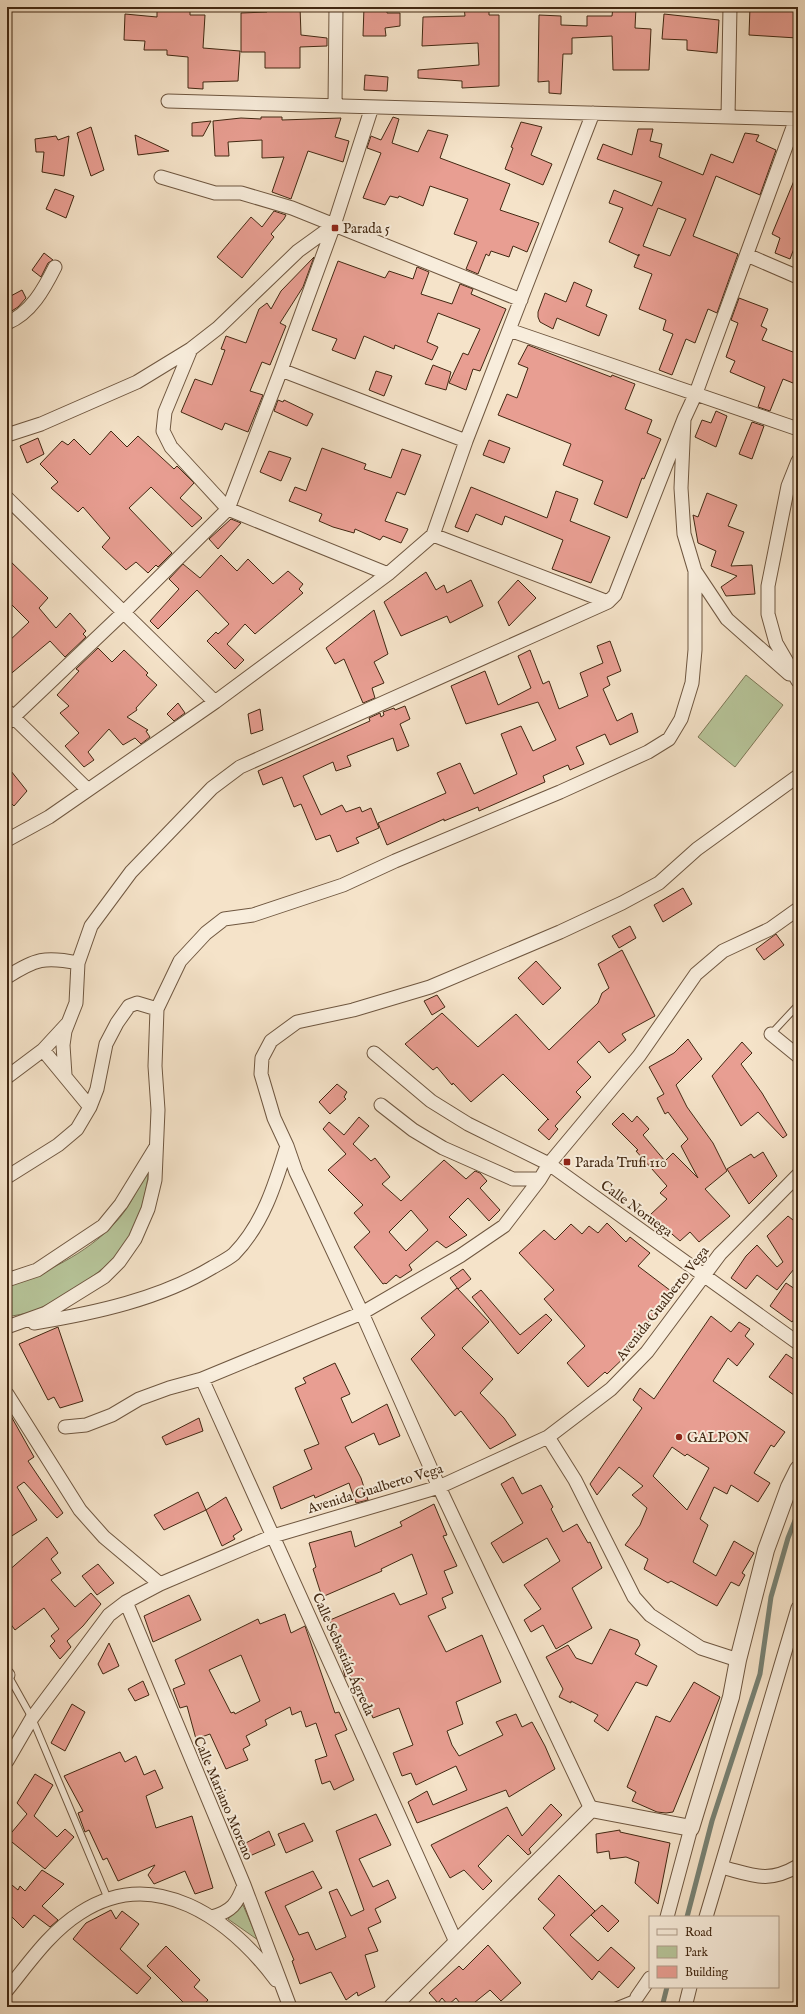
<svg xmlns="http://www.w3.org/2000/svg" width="805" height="2014" font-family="'IM FELL English',serif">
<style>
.green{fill:#b7c59a;stroke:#7c7656}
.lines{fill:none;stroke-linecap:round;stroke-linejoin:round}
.stream{stroke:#788274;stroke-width:5}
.building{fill:#e89e92;stroke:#422812;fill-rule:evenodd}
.service-casing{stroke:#6f5740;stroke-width:8}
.minor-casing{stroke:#6f5740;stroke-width:15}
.tertiary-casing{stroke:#6f5740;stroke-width:18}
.service{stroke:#f8eddc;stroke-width:6}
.minor{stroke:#f8eddc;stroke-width:13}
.tertiary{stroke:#f8eddc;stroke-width:16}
.poi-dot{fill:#8f2418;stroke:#f8eddc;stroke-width:1.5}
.labels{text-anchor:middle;stroke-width:4;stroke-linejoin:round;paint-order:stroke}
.poi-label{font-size:14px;fill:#422812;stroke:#f8eddc;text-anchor:start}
.street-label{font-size:14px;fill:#422812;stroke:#f8eddc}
</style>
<rect width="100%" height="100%" fill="#f5e3c9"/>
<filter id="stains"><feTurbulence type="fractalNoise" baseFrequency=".005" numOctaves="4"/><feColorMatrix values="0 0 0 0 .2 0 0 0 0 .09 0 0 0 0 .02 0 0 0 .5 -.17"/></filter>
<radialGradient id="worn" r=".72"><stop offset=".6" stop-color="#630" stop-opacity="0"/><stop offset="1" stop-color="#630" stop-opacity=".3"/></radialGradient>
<path class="green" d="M746,675L783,705L735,767L698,737Z
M149,1164C148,1190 138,1230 121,1250C102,1274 62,1298 34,1311C26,1314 16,1315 7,1317V1287C45,1273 86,1254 114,1224C130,1208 140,1185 149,1164Z
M243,1905L258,1940L228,1919Z"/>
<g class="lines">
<path class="stream" d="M687,1917L712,1821L760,1674L771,1597L788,1538L798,1513
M662,2007L667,1987"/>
</g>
<path class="building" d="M266,7H300L301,35L327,38V46L300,47V68H265V52H241V13L267,12Z
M364,7H387V13H400V26L385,28L386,36H363Z
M464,7H489V15H499V86L462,88V81L418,78V70L479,65L478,43L422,46L423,17L465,16Z
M613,7H636L635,28L651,29L649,70H613L612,36L572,38V54H563L561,94L549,93V81L538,82L539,15L561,16V25L587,26V16H612Z
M750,7H798L797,38L749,35Z
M190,8V15H205L203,48L240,51L238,81L203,82V89L188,88V57L167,55V50H144L145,41L124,40L125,14L157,17V9Z
M664,14L719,20L717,53L687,50V40L662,39Z
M365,75L388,77L387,91L364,90Z
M261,117H282V120L341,118L335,137L349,141L343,162L308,151L291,199L272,192L284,157L262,158V140L228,142L229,156H215L213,121L241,118L261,119Z
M393,117L399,119L392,143L418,152L428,130L448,135L440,158L510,184L500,210L539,223L527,252L513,246L509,257L491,251L489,256L486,254L478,274L466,269L477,242L454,234L468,199L430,186L423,206L399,196L398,198L390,196L385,205L363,198L381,153L367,148L371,136L381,140Z
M211,121L203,136H192V123Z
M521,122L542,127L531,155L552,164L543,185L505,169L513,148L511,147Z
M91,127L104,170L91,176L77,133Z
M638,129H653L650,141L662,144L659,157L703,175L711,154L733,163L745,133L759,135L756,141L776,150L760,195L716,176L693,236L738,254L717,313L708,309L695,343L686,339L672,375L659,370L673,334L663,330L666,320L639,309L652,274L634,267L639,254V256L609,242L623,208L609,203L614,190L652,206L662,182L597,159L603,144L632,155ZM658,208L686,219L670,256L643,246Z
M135,135L169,151L138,155Z
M56,136L58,140L69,136L64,176L42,172L44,152H36L35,139Z
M798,171V238L790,259L775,253L780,238L772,234Z
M55,189L74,196L66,218L46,209Z
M274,211L286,215L284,219L271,234L274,237L242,278L217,257L251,217L262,227Z
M44,253L53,260L48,263L41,277L32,270Z
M314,257L303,287L280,323L286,326L270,365L262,362L250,391L263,395L248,432L225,423L222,430L181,412L195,379L212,385L225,350L221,349L226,336L246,343L259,309L267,303L271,309L281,291Z
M338,261L385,278L389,271L413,279L417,267L429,272L421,294L452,304L460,284L473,289L471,294L506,309L480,371L473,369L466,390L449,383L463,353L468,355L480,329L438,313L427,342L438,347L432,360L395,345L394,349L364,336L355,359L332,350L337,339L312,330Z
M574,282L592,290L586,306L607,315L599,336L557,318L553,329L540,322L538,317V312L545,293L566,302Z
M22,290L26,298L18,307L7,314V298Z
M739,298L768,309L761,326L767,329L762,340L798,354V385L783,379L770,411L758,407L765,387L730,372L735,361L726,357L738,323L731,320Z
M528,345L611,377L612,375L635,384L625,409L652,420L647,433L661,439L644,479L642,478L627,518L594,504L603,481L563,465L571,444L498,415L507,394L517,398L528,368L518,364Z
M433,365L451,372L446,390L425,384Z
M376,371L392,376L384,396L369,390Z
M278,400L283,402L284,400L313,414L307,426L274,411Z
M716,411L727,416L716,447L695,437L702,420L711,423Z
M752,422L764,426L752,459L739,454Z
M111,431L127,447L138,436L174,469L177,466L194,483L180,498L202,518L192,527L151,487L129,508L172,553L158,567L156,565L148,573L136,562L126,570L102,547L110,538L83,507L78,512L51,488L58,482L40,464L62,441L68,445L74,439L90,455Z
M38,438L44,454L27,463L20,446Z
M489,440L510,448L504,463L483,455Z
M322,448L366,464L364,469L391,478L402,449L421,455L405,495L397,492L385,521L408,529L401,543L383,536L380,540L355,529L354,533L333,527L319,521L322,514L289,501L295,487L306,491Z
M269,451L291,458L281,481L260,472Z
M471,487L547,518L556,491L578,499L570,521L610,537L591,583L552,569L563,540L505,516L502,525L476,514L468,532L455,527Z
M707,493L737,505L728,526L744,532L731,566L752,565L755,594L726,596L721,587L737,576L711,566L716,551L698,543L693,515L698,517Z
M231,519L241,523L218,549L209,539Z
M221,555L237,571L248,559L273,584L288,571L303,584L299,589L303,593L255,634L245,624L227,644L244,660L235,669L207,641L216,632L218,634L229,624L197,590L158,629L150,621L179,589L169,579L183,564L200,578Z
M7,558L48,598L39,608L56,628L70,613L86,631L83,634L86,637L65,657L50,641L7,677V643L29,622L7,600Z
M426,572L436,590L444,585L447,593L471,580L483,606L450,623L447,616L401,636L384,602Z
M518,580L536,598L509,626L498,602Z
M374,610L388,654L374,662L384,683L372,688L375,698L363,703L344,659L335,664L326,648Z
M610,641L621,671L607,677L610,685L603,689L617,721L632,713L638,732L610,745L605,734L576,747L584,764L570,770L568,765L543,776L545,782L479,811L478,807L444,821V819L387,845L378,823L446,793L437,773L460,763L474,794L517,774L501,734L521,726L533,751L556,740L538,702L466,724L451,686L485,671L498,705L531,688L518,656L530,650L543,684L549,681L559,709L588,696L580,673L603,663L597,646Z
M98,648L112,662L124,650L148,673L146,675L157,685L136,708L137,710L127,717L148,730L146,731L150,737L141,744L135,738L123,745L109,729L88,752L94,760L84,767L65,746L79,733L60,713L69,706L57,695L79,671L76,669Z
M178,703L185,713L174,721L167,714Z
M405,706L410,719L400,724L409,746L397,751L393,738L347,756L351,766L336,771L333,762L303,776L321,815L342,805L346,812L360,807L362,812L371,808L379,828L356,838L359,843L337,852L330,835L316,840L301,804L294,807L282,777L263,785L258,771L370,721L369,718L380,713L381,717L384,715L383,712L394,708L395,710Z
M260,709L263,730L251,734L248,714Z
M7,766L27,791L14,806L7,799Z
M683,888L692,904L663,922L654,905Z
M630,926L636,938L619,948L612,936Z
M776,934L784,945L764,960L756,949Z
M622,950L655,1016L622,1034L626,1040L609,1053L599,1041L577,1062L591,1077L576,1092L581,1097L555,1126L558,1129L549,1140L538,1130L548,1119L549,1120L503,1074L471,1102L453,1083L452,1085L437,1067L433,1070L405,1044L442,1013L478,1047L516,1014L549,1050L598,1003L602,993L609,988L598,964Z
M536,961L561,988L543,1005L518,978Z
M437,995L445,1007L432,1015L424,1001Z
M688,1039L702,1059L676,1085L687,1107L713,1143L727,1171L705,1189L730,1216L699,1242L690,1232L680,1241L650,1215L667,1199L660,1193L667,1186L636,1151L638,1150L612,1124L623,1113L632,1122L637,1116L649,1129L643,1135L665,1161L673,1153L698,1178L681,1146L688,1139L668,1112L665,1114L657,1098L664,1094L649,1067L674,1053Z
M742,1042L752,1053L741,1064L762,1093L787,1135L783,1138L758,1112L741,1126L712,1076Z
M337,1084L347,1092L344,1097L346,1099L330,1114L319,1102Z
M359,1117L369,1126L353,1144L371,1161L375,1158L390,1177L382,1184L401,1201L444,1160L466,1179L475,1171L480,1173L487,1181L480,1188L500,1210L489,1221L468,1198L449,1217L467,1235L446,1248L437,1241L409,1265L412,1270L400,1278L396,1275L386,1284L385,1283L383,1284L354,1247L370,1232L354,1213L363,1205L328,1170L346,1154L323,1129L329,1122L344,1135ZM411,1210L428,1230L406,1251L389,1232Z
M763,1152L777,1176L749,1204L727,1169L751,1154L754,1158Z
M788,1216L798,1224V1264L777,1290L757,1275L746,1289L731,1278L746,1256L757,1245L777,1267L783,1262L767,1236Z
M607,1223L626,1242L630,1237L650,1253L638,1266L671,1291L630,1347L633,1349L607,1374L605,1372L588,1387L567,1363L585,1346L544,1299L554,1290L519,1253L544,1230L555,1240L571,1224L582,1234L589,1226L598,1233Z
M463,1269L471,1279L458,1289L450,1278Z
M786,1283L798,1291V1314L792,1322L770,1306Z
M457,1288L489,1322L462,1348L493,1379L480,1393L504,1418L516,1435L490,1449L461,1411L455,1416L411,1359L435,1335L421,1318Z
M481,1290L520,1335L546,1314L552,1320L518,1354L472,1297Z
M711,1316L731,1332L739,1322L750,1329L745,1336L754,1344L737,1366L728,1358L713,1381L785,1432L774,1447L771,1445L754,1473L770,1483L758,1502L731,1485L727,1494L714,1487L700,1519L708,1525L693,1562L716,1576L734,1541L754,1553L742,1573L745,1575L739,1586L731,1582L717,1606L671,1581L668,1583L644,1569L648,1559L625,1545L640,1525L647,1508L632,1495L643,1486L619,1467L597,1495L590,1484L642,1408L633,1400L640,1388L654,1399ZM672,1447L685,1456L687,1454L709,1468L687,1510L653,1476Z
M58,1327L83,1401L60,1408L54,1397L48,1400L19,1344Z
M786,1354L798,1362V1398L769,1377Z
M335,1363L350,1394L341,1398L352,1423L387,1404L400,1436L379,1445L374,1433L345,1447L361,1478L368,1500L356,1503L349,1483L315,1498L314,1495L281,1509L273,1487L312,1469L304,1450L319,1444L295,1388L306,1383L303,1378Z
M7,1409L34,1457L28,1461L63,1513L57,1518L24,1482L17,1487L37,1520L7,1539Z
M199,1418L203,1431L166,1445L162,1437Z
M513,1477L522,1494L541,1485L553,1507L551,1509L563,1532L577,1524L588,1543L590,1542L602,1568L572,1588L592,1628L556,1649L543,1625L531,1632L524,1620L541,1609L524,1585L560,1561L547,1538L503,1563L491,1543L523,1523L501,1484Z
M198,1492L206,1510L164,1530L154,1515Z
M226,1497L242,1530L233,1536L235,1539L222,1546L206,1510Z
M434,1504L447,1535L443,1536L457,1566L444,1571L453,1593L442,1598L446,1608L428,1616L446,1652L482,1635L501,1682L456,1702L463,1724L447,1731L452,1745L459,1756L503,1735L496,1722L516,1714L522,1727L532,1722L545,1746L555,1769L509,1797L506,1790L417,1823L408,1802L427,1791L433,1805L467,1790L456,1766L416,1785L411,1773L402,1776L393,1753L413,1745L399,1708L373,1718L365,1700L362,1701L350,1675L345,1677L342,1664L346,1662L330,1620L394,1593L400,1605L427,1594L412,1554L381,1569L382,1571L322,1597L313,1569L316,1567L309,1543L351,1531L355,1547L402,1526L400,1522Z
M47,1537L58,1553L51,1559L61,1573L51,1580L75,1607L91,1593L101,1604L83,1626L67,1641L71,1647L60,1659L50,1646L55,1641L51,1636L59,1629L44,1608L15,1630L7,1619V1572Z
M98,1564L114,1583L97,1595L82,1576Z
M189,1595L201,1620L153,1642L144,1616Z
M285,1614L291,1633L305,1626L335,1713L339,1712L347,1730L335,1735L354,1780L334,1790L330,1781L322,1784L315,1760L327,1756L316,1723L306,1727L301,1711L292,1715L290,1707L265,1720L267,1725L246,1736L250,1745L243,1749L248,1760L226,1769L210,1734L196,1739L187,1706L180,1708L173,1689L185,1684L175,1660L258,1619L260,1624ZM241,1655L260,1701L235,1714L234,1712L231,1713L209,1670Z
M610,1629L638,1640L640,1645L635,1654L657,1666L647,1686L636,1682L608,1731L594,1721L598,1715L571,1701V1703L559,1697L563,1689L546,1657L568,1645L576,1658L592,1664Z
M109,1643L119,1666L103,1674L98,1664Z
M143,1681L149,1695L135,1701L128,1689Z
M694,1682L720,1697L673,1812L666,1813L657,1812L632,1801L636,1792L627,1787L656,1716L670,1722Z
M72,1704L85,1712L65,1751L51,1743Z
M120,1752L125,1762L136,1756L144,1775L155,1770L163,1788L146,1796L156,1828L192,1816L213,1888L195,1894L185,1871L154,1884L148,1875L155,1865L118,1881L107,1858L103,1860L89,1830L85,1832L78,1813L83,1811L64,1776Z
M35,1774L53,1785L34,1816L57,1837L65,1829L74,1837L45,1869L7,1838L27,1814L17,1803Z
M551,1804L562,1815L529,1849L531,1853L528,1855L508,1835L478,1866L492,1881L483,1890L464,1870L450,1878L431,1845L507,1807L522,1836Z
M376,1814L391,1845L359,1859L373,1887L388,1880L396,1898L375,1909L381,1922L368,1928L378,1951L365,1955L375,1987L358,1996L357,1992L346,2000L331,1972L300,1984L292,1961L294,1960L265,1892L313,1871L322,1888L285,1906L299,1935L308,1932L316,1950L346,1937L329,1892L337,1889L351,1916L364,1910L336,1831Z
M304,1823L313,1841L286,1853L278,1834Z
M620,1830V1832L670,1843L658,1904L635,1883L639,1862L626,1857L610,1859L609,1851L597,1853L596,1834Z
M269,1831L275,1845L245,1858L240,1846Z
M42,1870L64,1884L42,1906L58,1920L50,1927L34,1915L23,1928L7,1912V1881L18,1890L20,1886L25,1891Z
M559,1875L595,1911L570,1935L598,1961L611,1947L635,1968L618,1988L599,1971L592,1980L543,1928L555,1915L538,1899Z
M602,1905L619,1921L608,1932L591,1915Z
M111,1910L116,1919L122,1911L139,1924L120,1949L151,1978L137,1994L73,1939L86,1923Z
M488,1945L521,1983L501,2001L490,1990L469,2007H463L456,1998L448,2005L442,1998L438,2003L429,1993L459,1966L463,1970Z
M166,1946L200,1980L194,1987L208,2000L202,2007H188L147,1966Z"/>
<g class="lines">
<g class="service-casing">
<path id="service" d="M771,1034L798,1005
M8,1675L32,1718L108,1899
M612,2007L637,1997"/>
</g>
<g class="minor-casing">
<path id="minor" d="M168,101L798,119
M335,106L336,7
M728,117L730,7
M161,177L215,193H241L292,208L521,300
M747,255L798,277
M7,323C31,313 44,289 55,267
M509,330L798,429
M191,349L165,412L163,431L171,447L228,509L388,574
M281,370L466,441
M7,435L41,424L137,382L191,349L218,328L298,251L334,225
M798,461L788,486L768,586V614L776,643L798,681
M7,498L215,702
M433,535L608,602
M695,571L727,619L789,674
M7,711L87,789
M7,723L123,613L228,509L281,370L334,225L372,107
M7,840L49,817L215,702L388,574L433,535L466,441L593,113
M7,977C35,959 45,956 78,963
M771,1034L798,1056
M43,1050L90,1107
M374,1053L431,1101L468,1124L549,1164L798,1343
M65,1075L63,1045L65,1031L76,1003L78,963L91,926L131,872L212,788L240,767L608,602L615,595L684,419L696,393L796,119
M7,1077L43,1050L67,1024
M381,1105L413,1130L443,1148L513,1179H540
M7,1177L58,1145L77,1129L90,1107L97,1089L106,1044L117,1023L129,1006L137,1003L157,1009
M7,1280L37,1270L103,1226L121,1204L156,1147
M34,1323C95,1313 160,1299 213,1267C220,1263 228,1259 234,1254C263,1224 275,1185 287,1146
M7,1327L46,1313L104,1277L119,1262L135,1239L148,1209L155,1180L158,1110L155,1066L157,1009L180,961L206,933L224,919L253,915L343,885L395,861L560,792L648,752L669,739L681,719L692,683L695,650V571L684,534L681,488L684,419
M202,1379L456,1942
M7,1394L80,1510L104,1537L160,1584
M65,1427L86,1425L112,1415L139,1399L169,1388L202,1379L362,1313L460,1256L504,1226L540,1179L549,1164L639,1056L696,974L723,951L770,929L798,909
M548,1437L575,1480L634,1597L650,1615L701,1648L738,1660
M126,1602L244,1885L290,2007
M7,1674L8,1675
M7,1761L32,1718L109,1615L126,1602L160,1584L273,1536L439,1487L548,1437L611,1389L647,1352L720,1254L798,1175
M591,1809L439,1487L362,1313L296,1172L287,1146L274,1118L261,1074L262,1058L271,1041L297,1022L353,1010L430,987L560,932L622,903L659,883L697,849L798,776
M721,1867C753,1875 767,1884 798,1866
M212,1917C232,1911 237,1904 244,1885
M667,1917L691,1828
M706,1917L798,1608
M7,1990C29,1963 50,1932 80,1913C155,1864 230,1919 276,1980
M637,1997L650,1978
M685,2007L690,1987"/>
</g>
<g class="tertiary-casing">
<path id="tertiary" d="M392,2007L591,1809L691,1828L731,1697L738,1660L766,1550L789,1487L798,1469"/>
</g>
<use href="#service" class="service"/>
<use href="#minor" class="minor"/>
<use href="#tertiary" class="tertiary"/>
</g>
<g class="poi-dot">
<rect x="331" y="224" width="8" height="8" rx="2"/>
<rect x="563" y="1158" width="8" height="8" rx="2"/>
<circle cx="679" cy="1437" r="4"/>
</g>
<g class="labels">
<g class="poi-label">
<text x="343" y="233">Parada 5</text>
<text x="575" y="1167">Parada Trufi 110</text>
<text x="687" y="1442">GALPON</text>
</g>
<g class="street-label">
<text transform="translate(637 1208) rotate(36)" y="5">Calle Noruega</text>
<text transform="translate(662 1303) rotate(-52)" y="5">Avenida Gualberto Vega</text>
<text transform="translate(375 1488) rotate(-17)" y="5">Avenida Gualberto Vega</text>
<text transform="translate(344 1654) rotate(66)" y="5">Calle Sebastián Ágreda</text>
<text transform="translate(224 1798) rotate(67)" y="5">Calle Mariano Moreno</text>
</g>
</g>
<rect width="805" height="2014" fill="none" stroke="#f5e3c9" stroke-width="24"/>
<rect x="8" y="8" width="789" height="1998" fill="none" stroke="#422812" stroke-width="2"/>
<rect x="12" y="12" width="781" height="1990" fill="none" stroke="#422812"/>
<rect x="649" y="1916" width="130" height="72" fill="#f8eddc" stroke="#af9e8b"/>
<rect x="657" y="1929" width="20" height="6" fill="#f8eddc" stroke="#af9e8b"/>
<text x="685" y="1936" font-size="12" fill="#422812">Road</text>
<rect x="657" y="1946" width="20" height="12" fill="#b7c59a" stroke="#af9e8b"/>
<text x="685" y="1956" font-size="12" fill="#422812">Park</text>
<rect x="657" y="1966" width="20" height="12" fill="#e89e92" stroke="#af9e8b"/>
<text x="685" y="1976" font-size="12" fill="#422812">Building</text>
<rect width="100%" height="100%" filter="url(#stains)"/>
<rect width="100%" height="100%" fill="url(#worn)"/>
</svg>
